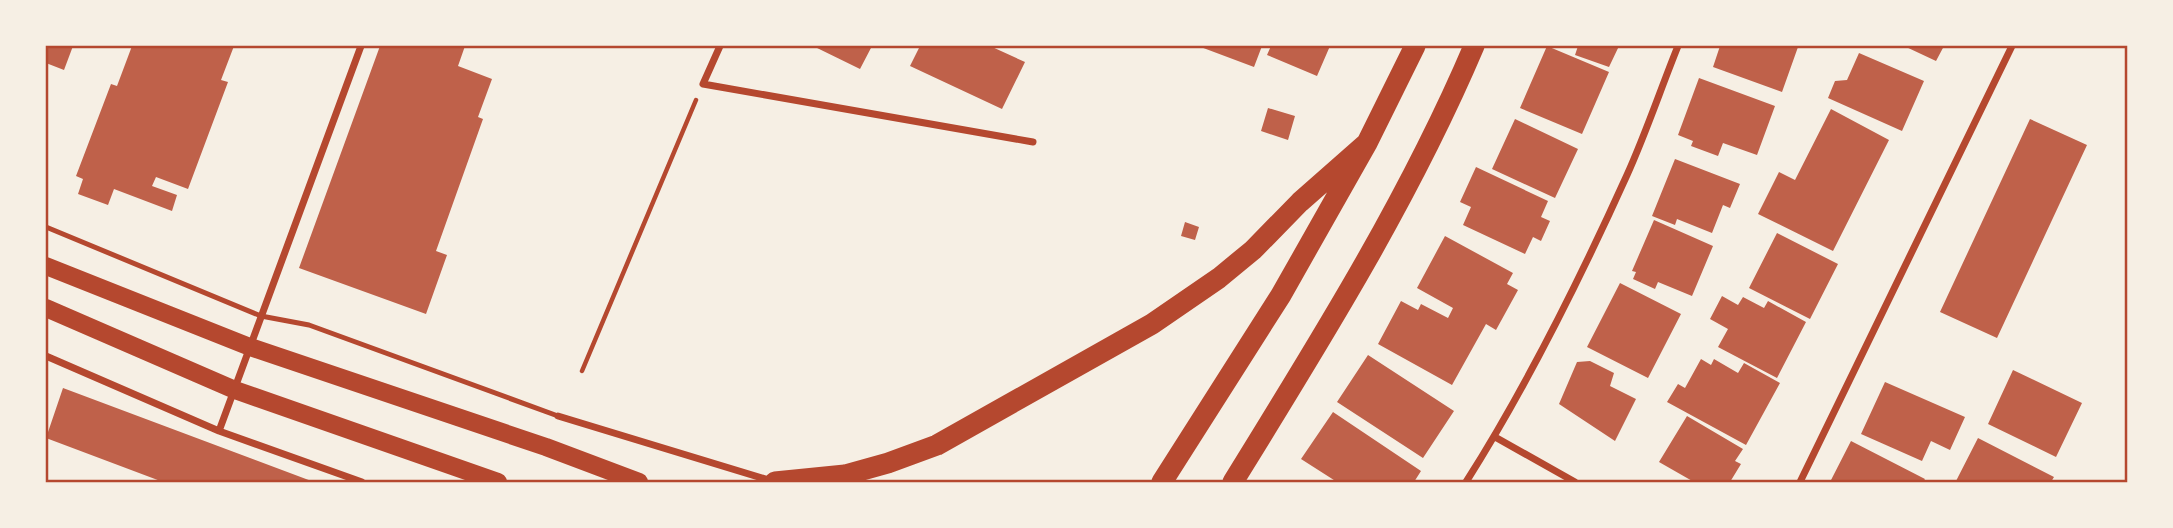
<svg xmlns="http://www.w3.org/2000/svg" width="2173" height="528" font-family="'Roboto Condensed',sans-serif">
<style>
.building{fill:#bf614a}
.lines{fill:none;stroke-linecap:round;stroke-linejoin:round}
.path{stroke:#b5482f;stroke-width:4.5}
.service{stroke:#b5482f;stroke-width:5}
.minor{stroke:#b5482f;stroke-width:7}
.primary{stroke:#b5482f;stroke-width:18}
.motorway{stroke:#b5482f;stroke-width:21}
.neatline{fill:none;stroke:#b5482f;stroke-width:2.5}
</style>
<rect width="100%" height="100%" fill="#f6efe4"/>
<path class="building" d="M46,46H73L64,70L46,63Z
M132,46H234L221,80L228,82L188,189L156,177L152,186L177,195L172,211L114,189L108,205L78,194L83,179L76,176L111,84L117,86Z
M380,46H465L458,66L492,79L478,117L483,119L436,251L447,255L426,314L299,268Z
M813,46H872L860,69Z
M920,46H990L1025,62L1002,109L910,66Z
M1198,46H1262L1254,67Z
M1271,46H1330L1317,76L1267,55Z
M1547,46L1609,72L1582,134L1520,108Z
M1578,46H1619L1609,67L1575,55Z
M1720,46H1795L1798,47L1782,92L1713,67Z
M1904,46H1944L1936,61Z
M1859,53L1924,81L1902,131L1828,98L1835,81L1847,80Z
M1699,78L1775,106L1757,155L1723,143L1718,156L1691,146L1693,141L1678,135Z
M1268,108L1295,116L1288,140L1261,131Z
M1831,109L1889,140L1833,251L1758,214L1779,172L1795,180Z
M1515,119L1578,149L1555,198L1492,169Z
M2030,119L2087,145L1997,338L1940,312Z
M1675,159L1740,184L1730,208L1723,205L1712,233L1677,219L1675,225L1652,216Z
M1476,167L1548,201L1541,217L1550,221L1541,241L1533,237L1525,254L1463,225L1471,207L1460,202Z
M1654,220L1713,246L1692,296L1658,282L1655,289L1633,279L1636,272L1632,271Z
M1185,222L1199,227L1195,240L1181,236Z
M1777,233L1838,264L1810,319L1749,288Z
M1445,236L1513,273L1507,284L1518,290L1496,330L1486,324L1452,385L1378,344L1401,301L1418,310L1421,304L1448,318L1453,308L1417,288Z
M1620,283L1681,314L1648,378L1587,347Z
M1722,296L1738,305L1743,297L1764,308L1768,301L1806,322L1777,378L1718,347L1728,329L1710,319Z
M1368,355L1454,411L1423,458L1337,402Z
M1701,359L1711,365L1714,359L1738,373L1744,363L1780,383L1746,445L1667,402L1678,384L1685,388Z
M1590,361L1614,373L1610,386L1636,399L1615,441L1559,404L1577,362Z
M2013,370L2082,403L2056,457L1988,424Z
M1885,382L1965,417L1950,450L1931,441L1922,461L1861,434Z
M63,388L314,482H163L46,438Z
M1333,412L1421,471L1414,482H1337L1301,459Z
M1687,416L1743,449L1735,461L1741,464L1730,482H1694L1659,462Z
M1978,438L2054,477L2051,482H1960L1956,481Z
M1851,441L1925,479L1923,482H1830Z"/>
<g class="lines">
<path class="path" d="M582,371L696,100"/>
<path class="service" d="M46,227L261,316L309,325L558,416"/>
<path class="minor" d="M720,46L703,84L1033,142
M46,356L219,431L362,482
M558,416L772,481
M219,431L361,46
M1495,437L1575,482
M1466,482C1527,386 1580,279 1627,175C1646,133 1661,88 1678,46
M1800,482L2012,46"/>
<path class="primary" d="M46,266L250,347L546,447L639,482
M46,308L235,390L498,482"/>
<path class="motorway" d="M775,482L845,475L888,463L937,445L1152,324L1219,278L1253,250L1300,202L1367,143
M1162,482L1281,295L1367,143L1415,46
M1233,482C1320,341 1409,199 1474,46"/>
</g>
<rect width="2173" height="528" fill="none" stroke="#f6efe4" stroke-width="94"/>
<rect x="47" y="47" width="2079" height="434" class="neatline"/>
</svg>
